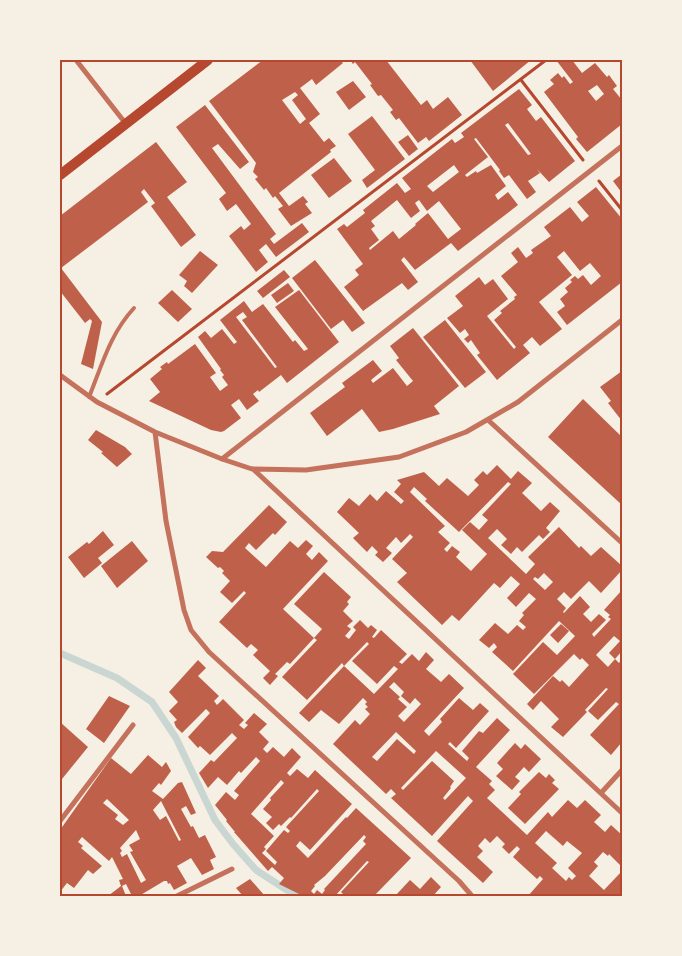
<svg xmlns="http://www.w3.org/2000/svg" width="682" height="956" font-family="Poppins,sans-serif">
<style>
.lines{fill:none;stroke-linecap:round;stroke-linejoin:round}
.stream{stroke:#c9d6d2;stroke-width:7}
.building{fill:#bf614a;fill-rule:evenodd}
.path{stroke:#b5482f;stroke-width:3}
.service{stroke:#c5725c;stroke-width:4}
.minor{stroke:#c5725c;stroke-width:5}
.secondary{stroke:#b5482f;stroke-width:10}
.neatline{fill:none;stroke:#b5482f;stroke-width:2}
</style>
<rect width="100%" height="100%" fill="#f6efe4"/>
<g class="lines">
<path class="stream" d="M60,653L117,678L152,702L176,738L215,820L233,844L256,870L296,896"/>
</g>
<path class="building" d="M263,60H340L343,63L316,85L312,79L300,88L320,114L309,123L324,142L329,138L336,146L330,150L331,152L279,193L289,206L303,196L308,202L305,204L312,213L291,226L278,209L283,206L275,196L273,198L266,188L264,190L255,179L258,177L253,172L256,163L209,101ZM295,92L298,95L292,100L306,119L300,124L282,100Z
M350,60H386L421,105L427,100L433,109L448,97L462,115L429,141L426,137L418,143L399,118L396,120L390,112L393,110L381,95L378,96L370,85L372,84L355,62L353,64Z
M470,60H531L493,91Z
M556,60H572L582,73L595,63L607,77L609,75L617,86L613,89L622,100V124L587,152L576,139L578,137L544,92L554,84L550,80L558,73L562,78L564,76L570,84L573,82ZM597,85L604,94L596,101L588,91Z
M353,81L366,97L349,110L336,92Z
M519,89L532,105L527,109L536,121L541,117L575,161L549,182L537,169L540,173L528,181L536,192L527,199L509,175L504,178L499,171L500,170L476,138L474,139L488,157L465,175L467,177L476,171L477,173L491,165L506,186L495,195L498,200L508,192L518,205L458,251L451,243L415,270L404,257L401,260L418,282L408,290L402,283L363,311L344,287L359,275L355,270L363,264L337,229L344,224L347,227L365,213L363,210L397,183L405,193L411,189L402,178L452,139L455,143L464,137L461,133ZM508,123L531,154L528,155L505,125ZM454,165L459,172L433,192L427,186ZM397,200L411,218L420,211L415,203L419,200L427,211L439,201L461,229L448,239L428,213L415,224L416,225L399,239L393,231L370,250L369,248L379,240L371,229L375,226L371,221Z
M205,105L249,162L240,169L218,144L212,148L276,234L270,239L274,244L302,223L309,232L276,257L266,244L259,250L268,262L256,272L229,236L241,226L244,230L251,224L236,204L227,211L219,199L226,193L176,127Z
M372,116L405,159L367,188L362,180L375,170L348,134Z
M408,135L418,149L409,156L398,142Z
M156,142L187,182L167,197L196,235L181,247L151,206L155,203L144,189L141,192L148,202L61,268L102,322L93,369L81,364L92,321L90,319L85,323L60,291V216Z
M334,158L352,181L329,198L311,175Z
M622,174V193L613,181Z
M596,187L622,219V282L567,325L557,312L565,306L560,299L568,292L565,288L572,282L570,280L575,276L578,279L583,275L591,285L601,276L590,263L580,271L564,251L557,257L572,275L539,302L562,329L540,346L532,337L523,345L530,353L497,380L477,355L480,353L471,340L468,343L464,339L469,335L465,329L460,333L447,318L463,306L455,296L479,277L485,285L493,279L508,299L487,316L514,349L516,347L494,320L502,313L500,311L515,299L514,297L517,295L501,276L518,262L511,253L518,247L526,258L533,253L531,250L551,236L544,227L570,207L582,222L589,216L577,202Z
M200,251L218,265L192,293L184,286L187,281L179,275Z
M315,260L365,323L352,332L343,320L331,329L292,278Z
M284,270L290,277L263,298L257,291Z
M288,283L294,291L277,303L271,295Z
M172,290L192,309L178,322L158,303Z
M299,290L339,342L287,383L281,375L259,392L258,390L253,394L259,401L247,410L239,399L231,405L241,418L224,431L221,432L211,430L149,401L160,392L150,379L162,369L160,367L167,362L168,364L195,344L216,373L210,377L220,391L228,385L222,377L224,375L220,370L221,369L198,337L205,331L211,338L222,329L234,344L237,342L220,320L244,301L252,312L263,304L293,342L295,340L304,351L308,349L275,307ZM243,312L247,317L242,320L277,367L275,368L236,317Z
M445,320L486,372L465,388L423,337Z
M413,328L459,386L434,406L440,414L393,429L379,432L362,409L327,436L310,413L345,387L342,383L373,360L382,371L371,380L373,383L393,368L407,386L413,381L396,360L399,358L390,346Z
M622,371V421L608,403L611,401L600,387Z
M583,399L622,437V505L548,437Z
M96,430L125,447L132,454L117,467L101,453L103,452L88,440Z
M497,465L511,479L518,471L532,483L522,493L541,511L550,502L560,511L546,528L550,532L543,539L539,535L522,552L517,547L511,554L501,545L507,539L497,529L488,538L526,574L535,564L528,557L559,527L579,548L581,546L591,556L601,547L622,566V570L601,593L589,581L571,599L564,592L557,599L566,608L563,612L564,613L580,596L590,607L583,614L591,622L599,614L606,620L592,634L594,637L611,619L608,617L610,615L604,610L622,590V651L615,659L619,663L622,659V742L611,755L590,735L619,704L616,702L598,720L588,711L608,689L606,688L585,710L587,712L563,737L551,727L559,719L541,701L533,710L527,704L553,676L560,682L562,680L569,687L589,665L582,658L580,660L574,654L534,694L513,674L543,642L557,655L575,636L559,621L513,671L492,652L497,647L494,643L489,648L479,640L495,623L508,634L517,625L523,630L526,627L519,621L524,615L522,613L536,599L529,593L516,607L507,598L520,584L511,576L500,588L494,583L459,621L452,615L442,625L397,582L407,573L392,559L413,537L410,534L401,543L396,537L386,548L392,553L383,562L375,555L378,552L372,546L367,552L353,538L359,533L337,512L349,498L359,506L370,494L377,501L386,491L401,504L404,501L394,492L401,484L397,480L424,472L439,486L447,478L468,496L479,485L474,480L483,471L487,475ZM508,482L511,484L482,515L488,520L479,530L470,522L462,530L487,554L471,571L456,557L460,552L452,546L447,552L444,549L450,543L438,532L445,526L410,492L414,487L427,499L425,501L459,532ZM544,573L553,582L545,590L533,579L535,577L538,579ZM614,636L620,641L609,653L615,659L608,667L596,655Z
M269,505L287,522L275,535L273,533L256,550L249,543L245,548L266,567L290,541L298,548L306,540L313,546L306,554L312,560L319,552L328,561L283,609L314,638L290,664L287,662L275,674L278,676L270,685L263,678L270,671L253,655L258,650L251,644L247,648L219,622L246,593L244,591L232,603L220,592L230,581L222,573L224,571L220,567L218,568L206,557L212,551L223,552Z
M103,531L114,545L98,558L102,563L84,578L68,557L87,542L89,544Z
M132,541L148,561L117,588L101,566Z
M324,572L351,597L347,602L349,604L343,611L353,621L347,626L351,629L345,636L349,639L356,630L353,627L360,620L368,628L371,625L377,630L372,637L374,638L381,630L407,654L399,662L402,664L412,654L419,661L426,652L434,660L426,669L441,682L449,674L464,688L424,731L429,736L442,722L440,719L459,698L473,710L480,703L489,711L456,748L450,742L448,744L467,761L469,758L462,751L479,731L483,733L497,718L510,730L476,767L492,781L489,784L495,790L487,798L527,835L548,812L552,817L568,800L577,808L585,800L601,815L594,822L605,832L611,825L622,835V863L620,865L609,854L608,856L603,852L594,862L598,866L589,876L604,890L622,871V892L619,896H528L543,879L540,876L537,879L513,857L520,849L517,846L509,854L502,847L505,844L497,836L490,843L485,838L478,846L483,851L477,857L493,872L483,883L437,841L473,801L468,796L432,836L391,798L396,794L391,789L386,794L333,744L355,720L360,725L370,714L365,709L368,707L365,704L367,702L363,698L339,724L321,710L309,722L299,713L344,666L342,663L307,700L282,677L317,640L314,638L322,629L294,604ZM367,642L369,644L352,661L377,684L394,666L398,669L374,694L344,666ZM394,682L404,692L401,696L410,704L415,698L421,704L404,722L398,716L407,707L398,699L400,697L389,687ZM396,732L416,751L414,754L397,739L377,761L372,757ZM436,751L466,778L445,800L443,798L451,788L450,787L454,781L432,761L403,790L401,788ZM546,831L563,846L567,841L582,853L568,868L576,876L572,880L569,877L566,881L552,868L557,863L535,843Z
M561,624L569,631L558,643L550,635Z
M198,660L206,668L198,676L219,696L214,701L217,705L223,699L244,720L239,725L244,729L248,725L245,723L254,713L267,724L259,732L269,742L263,749L267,753L273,747L284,757L292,748L301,757L287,773L290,776L297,769L308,778L315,770L352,804L310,850L300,841L296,846L308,858L346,817L347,818L356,808L411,858L374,896H345L341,892L369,862L367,861L335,896H303L279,884L284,878L272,867L268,871L234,832H235L226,821L227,820L215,805L226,792L235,800L239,795L234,791L260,761L256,757L241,773L239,771L227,785L218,777L208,788L199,773L211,760L214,762L237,738L232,733L210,755L200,746L198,748L188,737L210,713L206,709L182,733L176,727L174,722L177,720L169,711L178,702L169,692ZM281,780L284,783L270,798L271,800L263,809L272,817L266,823L273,830L279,824L281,826L290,817L291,818L317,789L319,791L286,827L290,831L288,833L284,830L266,851L277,862L275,865L262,853L266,849L264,847L274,836L251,814ZM364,835L366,837L363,841L366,844L324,889L325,890L322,894L317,890L314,894L311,891L315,886L314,885L325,876Z
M109,696L130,706L104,743L86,729Z
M60,722L88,747L62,779L60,778Z
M515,743L521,749L525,744L541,759L529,772L524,767L515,777L520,781L512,790L496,776L503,769L497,763Z
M148,755L162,767L166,762L171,771L161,785L159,783L152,791L163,799L178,783L182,782L196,813L191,815L186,806L181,809L191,827L193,826L199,838L205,835L216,857L210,860L214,869L202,875L191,858L177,866L187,883L174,890L170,883L168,884L167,881H164L139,896H132L126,884L122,886L126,896H108L121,886L119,880L123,879L112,857L109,861L82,837L78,842L83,846L81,848L102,866L93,874L88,870L74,888L67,883L60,892V830L111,758L131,774ZM107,799L129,820L123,825L115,819L118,815L103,803ZM161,801L181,840L179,841L166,816L160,820L153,810ZM136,830L140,839L129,845L133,851L130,852L146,880L141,883L127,854L122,857L120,853L122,851L120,848Z
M539,772L546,778L549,774L555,780L552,783L559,789L525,824L508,808L521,794L519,792Z
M431,877L441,887L433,896H395L410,880L420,889Z
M250,879L265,896H243L236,888Z"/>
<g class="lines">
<path class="path" d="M521,80L583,160
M599,181L622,210
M107,394L546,60"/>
<path class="service" d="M89,397C102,365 110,334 134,308"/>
<path class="minor" d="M76,60L126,124
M60,375L97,402L155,432L222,459L252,469L306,470L399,457L466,432L518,402L622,320
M488,420L622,543
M155,432L166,521L184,610L191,630L209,652L459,881L472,896
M222,459L622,146
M253,469L622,813
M601,793L622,770
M60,821L133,725
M177,896L232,869"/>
<path class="secondary" d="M60,175L208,60"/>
</g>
<rect width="682" height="956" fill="none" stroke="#f6efe4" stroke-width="122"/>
<rect x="61" y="61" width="560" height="834" class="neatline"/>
</svg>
